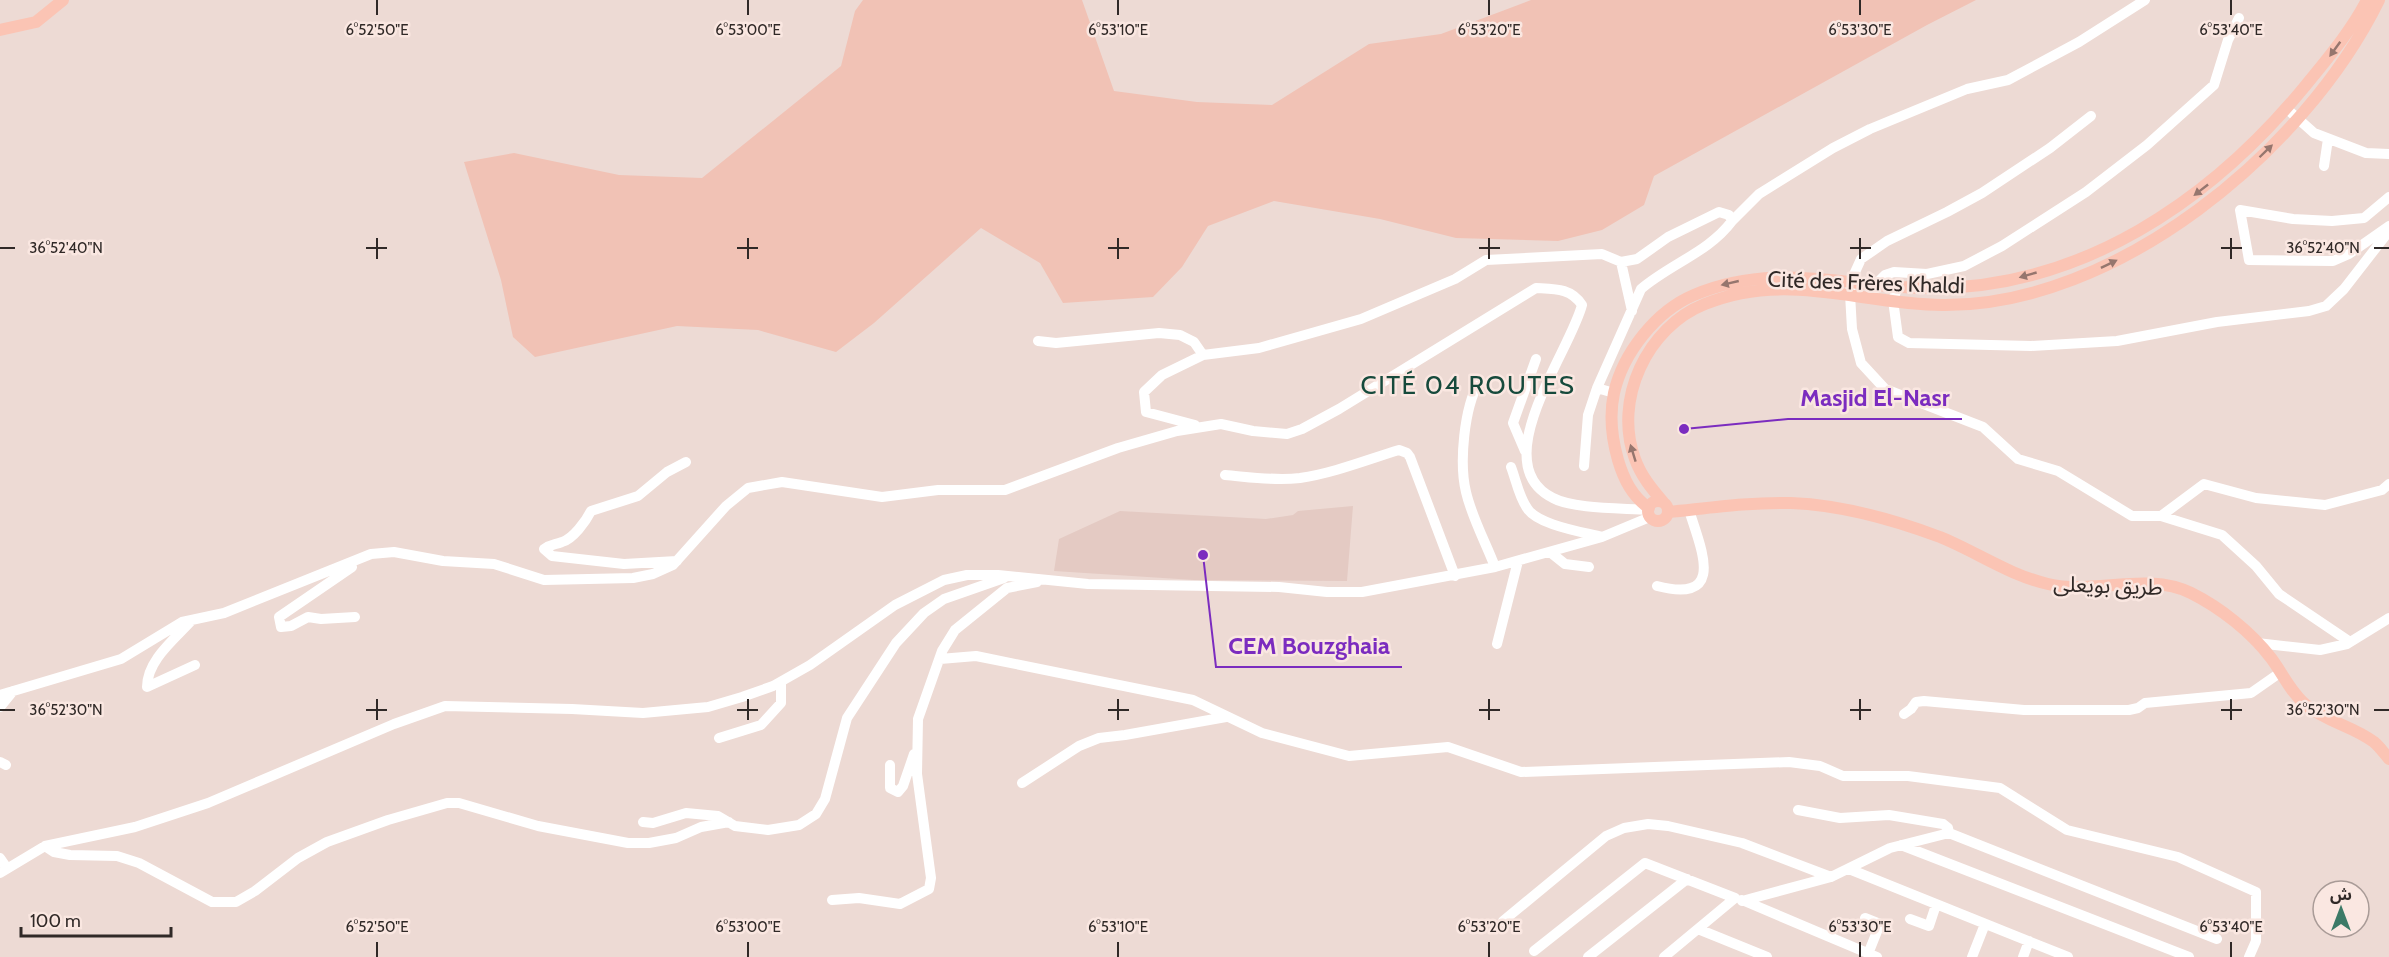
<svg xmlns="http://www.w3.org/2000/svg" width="2389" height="957" font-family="Cabin,'Noto Sans Arabic',sans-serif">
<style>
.built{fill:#e4cac3}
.green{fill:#f1c2b5}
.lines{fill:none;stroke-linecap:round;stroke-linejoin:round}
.minor{stroke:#fff;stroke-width:10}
.major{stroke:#fbc4b4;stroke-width:12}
.oneway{fill:#96766e}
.ticks{fill:none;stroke:#302927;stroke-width:2}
.labels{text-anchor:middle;stroke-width:5;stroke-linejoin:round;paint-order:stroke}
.street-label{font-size:22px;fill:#302927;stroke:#fae7e1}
.quarter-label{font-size:26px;letter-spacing:1.5px;fill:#164a3c;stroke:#fae7e1}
.ticks-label{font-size:15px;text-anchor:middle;fill:#302927;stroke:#fae7e1;stroke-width:5;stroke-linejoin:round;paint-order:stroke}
.leader{fill:none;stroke:#7b2cbf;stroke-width:2}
.callout-dot{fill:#7b2cbf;stroke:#fae7e1;stroke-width:2}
.callout-label{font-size:24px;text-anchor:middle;font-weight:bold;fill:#7b2cbf;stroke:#fae7e1;stroke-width:5;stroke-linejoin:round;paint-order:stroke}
</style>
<rect width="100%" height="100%" fill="#eddad4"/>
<path class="built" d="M1353,506L1347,581L1194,580L1054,571L1059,539L1120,511L1266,519L1293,515L1298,511Z"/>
<path class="green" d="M863,0H1082L1114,91L1197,102L1272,105L1369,44L1441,34L1531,0H1976L1927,25L1654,176L1644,205L1602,230L1558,241L1456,238L1380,219L1274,201L1208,226L1182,267L1153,297L1063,303L1040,263L981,228L874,323L836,352L758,330L677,326L535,357L513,337L501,280L464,162L514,153L619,175L702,178L841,66L855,11Z"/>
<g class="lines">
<path class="minor" d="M2287,109L2314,133L2366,153L2389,154
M2091,116L2050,148L1982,193L1947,212L1887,241L1861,259L1851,281L1850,294L1852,329L1861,363L1885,389L1983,427L2018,459L2058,471L2132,516H2161L2222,535L2256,566L2279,594L2350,642
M2324,166L2328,139
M2389,197L2364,218L2332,221L2293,219L2240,210L2249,260L2333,261L2349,254L2389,226
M1732,221L1759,194L1833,148L1870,129L1967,89L2008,80L2079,42L2145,0
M1621,262L1632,311
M1898,286L1893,300L1898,337L1909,343L2031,346L2117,341L2217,322L2309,311L2326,306L2344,289L2389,231
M1872,297L1876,284L1885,275L1894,272L1927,274L1964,266L2002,246L2086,192L2147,145L2214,85L2228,40L2239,18
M1038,341L1056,343L1159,333L1180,335L1194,342L1203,355
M1479,382C1464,408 1459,463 1466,492C1472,518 1486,543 1495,567
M1195,425L1146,412L1144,392L1162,375L1203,355L1259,348L1361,319L1455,279L1486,260L1602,254L1621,262L1637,259L1668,237L1719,212L1729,215L1732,221C1709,252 1670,264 1641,289L1597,388L1614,393
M1525,451L1513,423L1536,359
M1584,466L1588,415L1597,388
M1511,467C1516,480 1519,497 1527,508C1537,525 1583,532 1602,537
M1225,475C1249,477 1275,481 1300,478C1334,473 1366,460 1399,450L1407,453L1410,457L1455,576
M2161,516L2204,484L2256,498L2325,505L2382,490L2389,484
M1550,552L1565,564L1589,567
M677,561L624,564L552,556L544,549C551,544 554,545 562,542C573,539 586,521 591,511L638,496L667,472L686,462
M352,567L279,617L281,627L291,626L308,617L321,619L355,617
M1657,586C1727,604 1701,549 1689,510
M192,620C175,639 147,660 147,687L195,665
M2257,643L2320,650L2347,644L2389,618
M1497,644L1518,561
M940,659L976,656L1193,700L1262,733L1349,756L1448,747L1521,772L1789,762L1820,766L1843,776H1908L2000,788L2067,830L2178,857L2256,892V941L2249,957
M0,695L121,659L182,622L224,613L371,554L394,552L443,561L494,564L544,580L633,578L653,574L673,565L726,506L748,488L782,482L882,497L938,490H1005L1118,448L1177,431L1221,424L1253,431L1287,434L1302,429L1339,409L1536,288C1555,289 1571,288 1582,305C1570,352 1484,464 1553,498C1573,509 1624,508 1648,510
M0,707L13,691
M1904,714L1911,709L1916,702L1924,701L2024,710H2129L2138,708L2145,703L2251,693L2281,672
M719,738L761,725L781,703V682
M0,762L6,765
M890,765V788L898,792L903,786L914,754
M1022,783L1079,746L1099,738L1125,735L1226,717
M1798,810L1840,818L1889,815L1943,824L1948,828L1949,833
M643,822L653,823L686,813L718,816L735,826L768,830L799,825L816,814L825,799L847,718L896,643L924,613L944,599L1004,578
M1901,845L2189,957
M45,846L54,852L70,855L117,856L139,863L212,902H236L255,891L298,858L327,842L388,820L447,803H459L538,826L628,843H649L676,838L701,827L729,822
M0,858L7,868
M1849,869L2068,957
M0,873L45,846L135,827L208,803L394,724L445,706L572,709L643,713L708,707L742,697L773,686L810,665L895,605L944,580L967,575H998L1088,584L1279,587L1327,592H1362L1495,567L1602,537L1650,517
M1831,877L1890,848L1949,833L2217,939
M832,900L859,898L900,904L929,889L931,878L917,774L918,719L942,651L955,630L1007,588L1037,582
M1742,900L1877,957
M1865,918L1880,924L1868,954
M1910,919L1929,926L1936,905
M1503,921L1606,836L1624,828L1648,824L1668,826L1742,843L1831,877L1742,901
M1698,929L1767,957
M1534,951L1645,863L1735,898L1664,957
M1588,957L1687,879
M1972,957L1985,924
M2023,957L2029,941"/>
<path class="major" d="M0,30L36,22L63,0
M1648 511a10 10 0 1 1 20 0a10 10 0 1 1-20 0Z
M1663,502C1652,489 1641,476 1635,459C1613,400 1647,327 1705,304C1786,271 1859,304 1942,305C2116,307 2305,151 2379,0
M1649,508C1632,496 1624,480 1618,460C1612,439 1609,416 1614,393C1623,353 1656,311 1694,295C1773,261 1846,287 1927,288C2081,290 2212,200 2306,85C2328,58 2351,31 2367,0
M1669,512C1709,508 1750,502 1791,503C1843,505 1892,519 1940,537C1977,552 2009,575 2048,584C2095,595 2146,571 2191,593C2221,608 2251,632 2271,658C2283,674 2291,693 2306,705C2327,722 2353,726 2374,742C2379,746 2384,753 2389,759"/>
</g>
<defs><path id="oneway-solid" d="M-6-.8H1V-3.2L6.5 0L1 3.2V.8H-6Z" transform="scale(1.5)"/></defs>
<g class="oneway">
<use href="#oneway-solid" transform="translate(2335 49) rotate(126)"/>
<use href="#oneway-solid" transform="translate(2266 151) rotate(-44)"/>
<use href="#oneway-solid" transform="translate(2201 190) rotate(142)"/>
<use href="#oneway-solid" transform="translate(2109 264) rotate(-26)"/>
<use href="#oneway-solid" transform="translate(2028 275) rotate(164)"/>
<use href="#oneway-solid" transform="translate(1730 283) rotate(167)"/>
<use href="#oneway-solid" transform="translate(1633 453) rotate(-107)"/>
</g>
<path class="ticks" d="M377,0V15M748,0V15M1118,0V15M1489,0V15M1860,0V15M2231,0V15M377,238V259M748,238V259M1118,238V259M1489,238V259M1860,238V259M2231,238V259M0,248H15M366,248H387M737,248H758M1108,248H1129M1479,248H1500M1850,248H1871M2221,248H2242M2374,248H2389M377,699V720M748,699V720M1118,699V720M1489,699V720M1860,699V720M2231,699V720M0,710H15M366,710H387M737,710H758M1108,710H1129M1479,710H1500M1850,710H1871M2221,710H2242M2374,710H2389M377,942V957M748,942V957M1118,942V957M1489,942V957M1860,942V957M2231,942V957"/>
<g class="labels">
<g class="street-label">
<text transform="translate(1866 282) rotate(2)" y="8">Cité des Frères Khaldi</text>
<text transform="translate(2108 585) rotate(2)" y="8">طريق بويعلى</text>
</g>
<g class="quarter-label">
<text x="1468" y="394">CITÉ 04 ROUTES</text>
</g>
</g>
<g class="ticks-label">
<text x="377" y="35">6°52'50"E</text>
<text x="748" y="35">6°53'00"E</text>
<text x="1118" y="35">6°53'10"E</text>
<text x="1489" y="35">6°53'20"E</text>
<text x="1860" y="35">6°53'30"E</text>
<text x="2231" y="35">6°53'40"E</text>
<text x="66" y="253">36°52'40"N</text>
<text x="2323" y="253">36°52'40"N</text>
<text x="66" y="715">36°52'30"N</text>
<text x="2323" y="715">36°52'30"N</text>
<text x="377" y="932">6°52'50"E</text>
<text x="748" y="932">6°53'00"E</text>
<text x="1118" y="932">6°53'10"E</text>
<text x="1489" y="932">6°53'20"E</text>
<text x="1860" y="932">6°53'30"E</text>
<text x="2231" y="932">6°53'40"E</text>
</g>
<path class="leader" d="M1684 429L1788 419H1962M1203 555L1216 667H1402"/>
<g class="callout-dot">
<circle cx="1684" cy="429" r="6"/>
<circle cx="1203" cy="555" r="6"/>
</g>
<g class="callout-label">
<text x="1875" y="406">Masjid El-Nasr</text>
<text x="1309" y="654">CEM Bouzghaia</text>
</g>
<g transform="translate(2341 909)"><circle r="28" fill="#fae7e1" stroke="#a99b97" stroke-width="1.5"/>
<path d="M0-4.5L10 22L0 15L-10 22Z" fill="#3b7a67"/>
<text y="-9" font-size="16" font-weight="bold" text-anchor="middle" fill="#302927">ش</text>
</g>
<path d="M21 927v9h150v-9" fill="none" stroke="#302927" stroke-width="3"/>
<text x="30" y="927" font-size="18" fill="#302927" stroke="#fae7e1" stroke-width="4.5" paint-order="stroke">100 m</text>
</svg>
